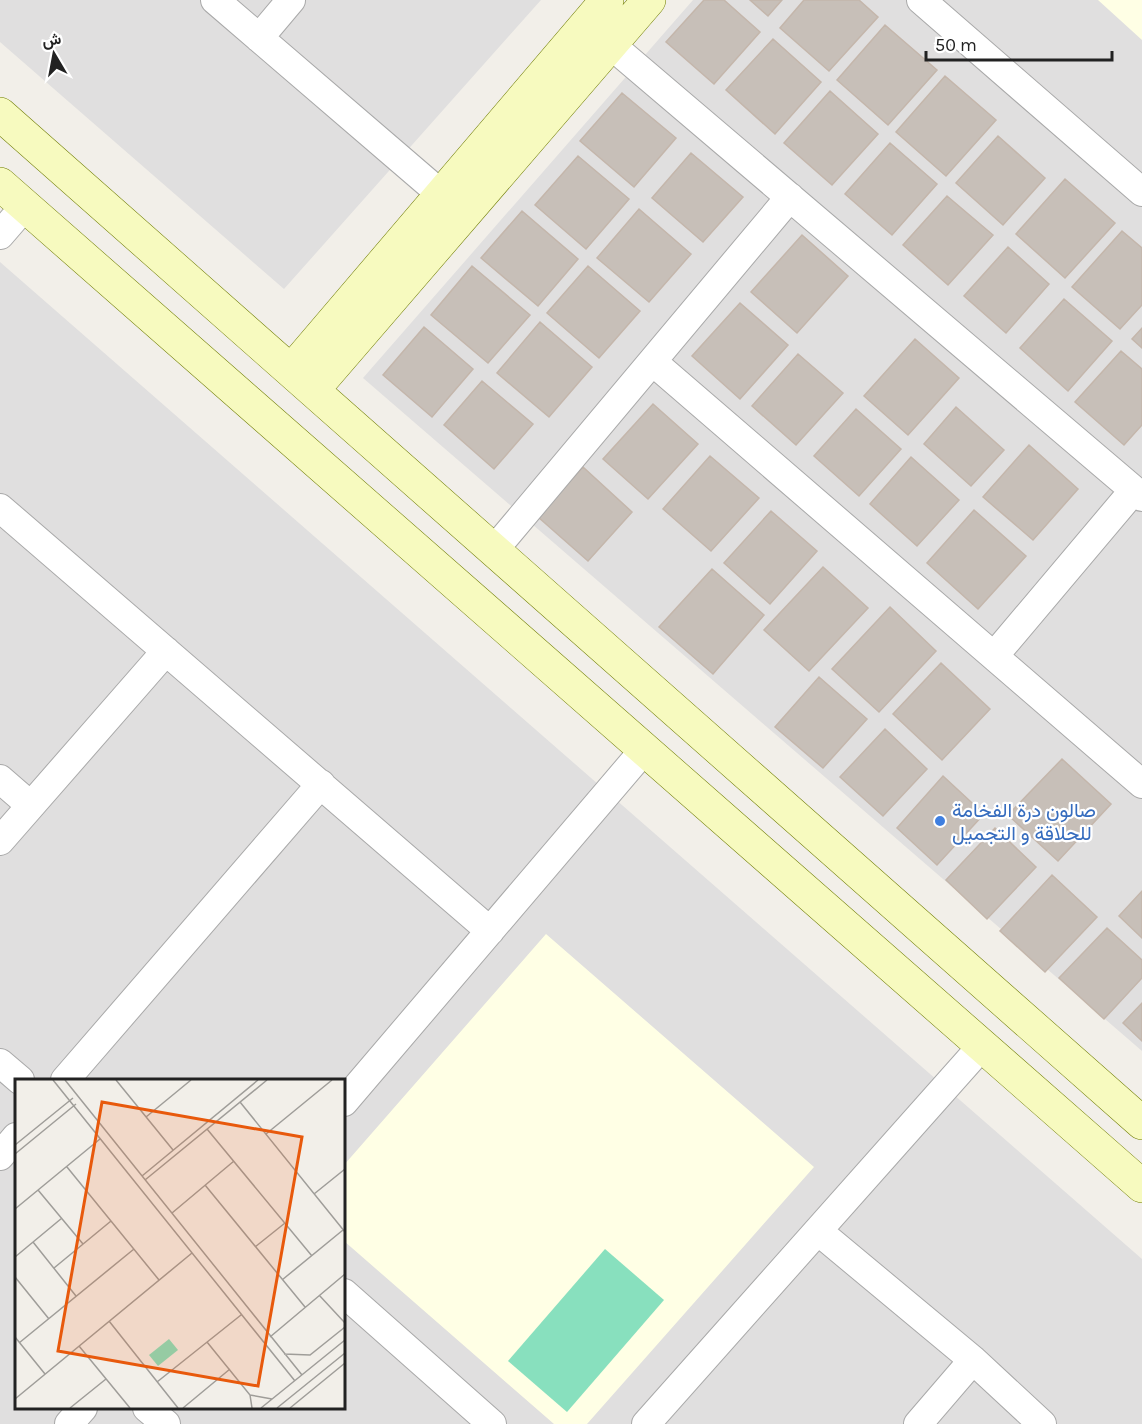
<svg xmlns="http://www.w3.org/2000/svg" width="1142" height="1424" font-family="Karla,Vazirmatn,sans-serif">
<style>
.residential{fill:#e0dfdf;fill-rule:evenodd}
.education{fill:#ffffe5}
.pitch{fill:#88e0be}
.building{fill:#c7bfb8;stroke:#c4b6ab;stroke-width:1.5}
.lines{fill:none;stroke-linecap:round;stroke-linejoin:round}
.street-casing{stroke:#a9a9a9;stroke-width:30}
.secondary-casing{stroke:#707d05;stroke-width:34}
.street{stroke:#fff;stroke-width:28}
.secondary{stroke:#f7fabf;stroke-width:33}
.shop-dot{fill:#3f7fe0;stroke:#fff;stroke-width:2}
.labels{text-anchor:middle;stroke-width:4.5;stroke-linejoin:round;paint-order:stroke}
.shop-label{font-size:20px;fill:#366cbe;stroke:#fff;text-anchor:start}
.inset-road{fill:none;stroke:#9f9d99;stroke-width:1.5}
.view{fill:#e8590c;fill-opacity:0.15;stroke:#e8590c;stroke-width:3}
.inset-edge{fill:none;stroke:#222;stroke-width:3}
</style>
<rect width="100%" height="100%" fill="#f2efe9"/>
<path class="residential" d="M0,0H541L284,289L0,42Z
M693,0H1142V1051L363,378Z
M0,262L1142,1259V1424H0ZM16,1080H344V1408H16Z"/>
<path class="education" d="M1098,0H1142V40Z
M546,934L814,1167L587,1424H554L344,1241V1165Z"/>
<path class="pitch" d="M605,1249L664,1300L567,1412L508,1361Z"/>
<path class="building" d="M704,0H724L760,32L714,84L666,42Z
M750,0H782L768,16Z
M804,0H859L878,17L829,71L780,28Z
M885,25L937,70L888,125L837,80Z
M773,39L821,82L775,134L726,90Z
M945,76L996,120L946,176L896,132Z
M830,91L878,134L832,185L784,143Z
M622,93L676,138L634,187L580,141Z
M998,136L1045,178L1003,225L956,183Z
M890,143L937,184L892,235L845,194Z
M691,153L743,197L703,242L652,198Z
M578,156L629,199L586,249L535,205Z
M1065,179L1115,223L1065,278L1016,234Z
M947,196L993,235L948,285L903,245Z
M639,209L691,254L649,302L597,258Z
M522,211L578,259L538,306L481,258Z
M1122,231L1142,248V305L1120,329L1072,287Z
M802,235L848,276L797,333L751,292Z
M1008,247L1049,284L1006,333L964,296Z
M472,266L530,315L488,363L431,315Z
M588,266L640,311L599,358L547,313Z
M1064,299L1112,341L1068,391L1020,348Z
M740,303L788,345L740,399L692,356Z
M540,322L592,367L549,417L497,373Z
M424,327L473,369L432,417L383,375Z
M1142,328V348L1132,339Z
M915,339L959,378L908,435L864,396Z
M1121,351L1142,369V425L1124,445L1075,402Z
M798,354L843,393L796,445L752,406Z
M482,381L533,424L494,469L444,425Z
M653,404L698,444L648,499L603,459Z
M956,407L1004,450L971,486L924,444Z
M856,409L901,449L859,496L814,456Z
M1029,445L1078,489L1033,540L983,497Z
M710,456L759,498L711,551L663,509Z
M911,457L959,500L917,546L870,504Z
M583,467L632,512L588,561L538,517Z
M974,510L1026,556L978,609L927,563Z
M771,511L817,551L770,604L724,563Z
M823,567L868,608L809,671L764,630Z
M712,569L764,615L713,674L659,627Z
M890,607L936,651L879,712L832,669Z
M941,663L990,709L942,760L893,714Z
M819,677L867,719L823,768L775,727Z
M885,729L927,769L883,816L840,777Z
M1062,759L1111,804L1058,861L1008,815Z
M943,776L984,814L937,865L897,828Z
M995,828L1036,867L987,919L946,880Z
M1052,875L1097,917L1045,972L1000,931Z
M1142,891V938L1119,916Z
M1107,928L1142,960V978L1104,1019L1059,978Z
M1142,1003V1041L1123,1023Z"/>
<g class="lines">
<g class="street-casing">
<path id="street" d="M215,0L442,195
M921,0L1142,192
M259,38L291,0
M611,45L1142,497
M0,235L25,206
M653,362L1142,784
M0,508L490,931
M494,550L790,197
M994,656L1134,490
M0,779L30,805
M0,841L166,651
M0,1063L20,1080
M65,1080L321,784
M344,1102L644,750
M0,1156L16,1137
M818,1231L973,1360L1042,1424
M344,1293L492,1424
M147,1408L166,1424
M69,1424L83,1408
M646,1424L982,1046
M918,1424L973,1360"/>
</g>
<g class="secondary-casing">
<path id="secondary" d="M0,114L1142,1123
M0,184L1142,1186
M291,371L607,0
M313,390L649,0"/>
</g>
<use href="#street" class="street"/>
<use href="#secondary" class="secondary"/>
</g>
<circle class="shop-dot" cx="940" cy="821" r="6"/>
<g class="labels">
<g class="shop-label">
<text x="952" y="817">صالون درة الفخامة<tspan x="952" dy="23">للحلاقة و التجميل</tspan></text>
</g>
</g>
<g transform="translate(15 1079)">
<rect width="330" height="330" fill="#f2efe9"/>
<path d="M154,260L163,271L143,287L134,276Z" fill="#88e0be"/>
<path class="inset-road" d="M38,1L280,302M50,1L287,296M101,1L158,71M225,23L330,153M131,38L176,1M192,50L297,177M251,55L317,1M0,66L58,19M0,75L61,25M52,88L144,201M127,97L243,1M130,101L252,1M190,106L290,228M23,111L68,165M299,115L330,90M0,130L85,60M157,134L219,82M18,163L61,217M240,168L270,144M0,178L47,139M39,189L96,142M0,198L34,240M267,201L328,151M304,216L330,244M94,242L163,329M0,258L30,295M255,258L330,195M192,263L235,316L237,329M4,264L119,170M64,267L115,329M269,275L295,276L330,248M142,303L226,236M235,316L257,320M0,320L177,174M55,329L91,300M168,329L215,290M246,329L330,261M262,329L330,274M275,329L330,284"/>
<path class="view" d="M87,23L287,58L243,307L43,272Z"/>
<rect width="330" height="330" class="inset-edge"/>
</g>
<g transform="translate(54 54) rotate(350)" stroke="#ffffff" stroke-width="4.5" paint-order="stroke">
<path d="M0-4.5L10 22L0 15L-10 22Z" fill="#222222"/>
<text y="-9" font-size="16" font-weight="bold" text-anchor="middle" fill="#222222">ش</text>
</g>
<path d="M926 51v9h186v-9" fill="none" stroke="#222222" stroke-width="3"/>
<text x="935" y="51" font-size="18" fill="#222222" stroke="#ffffff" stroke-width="4.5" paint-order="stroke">50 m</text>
</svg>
